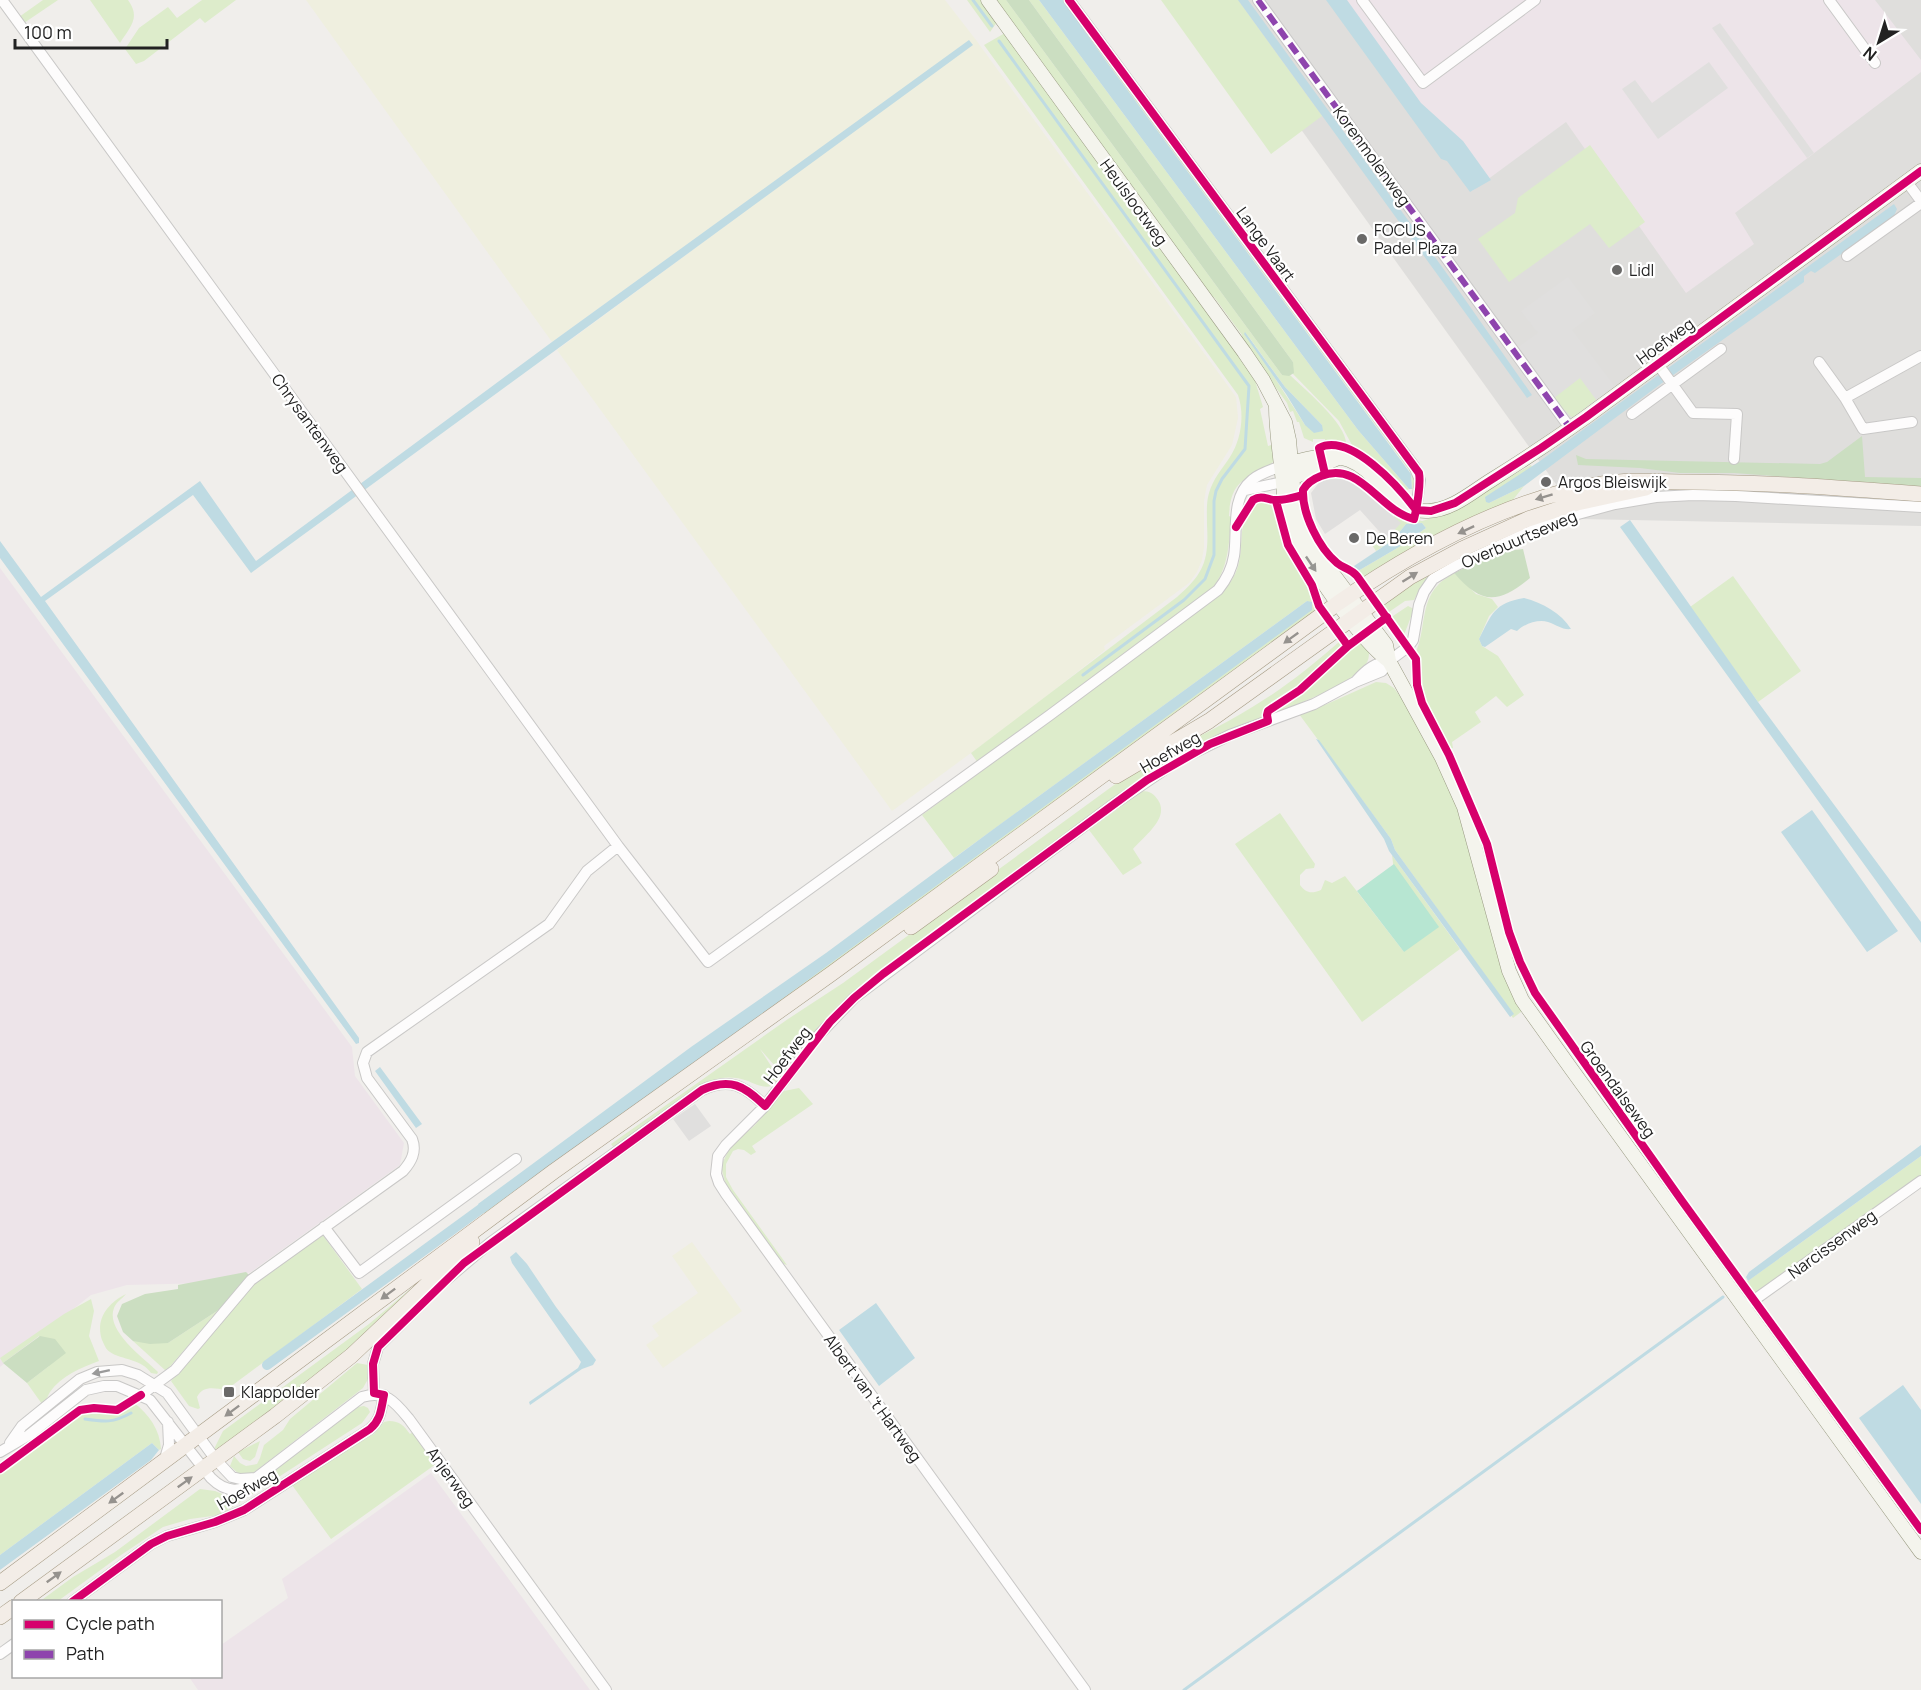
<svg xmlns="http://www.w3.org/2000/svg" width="1921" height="1690" font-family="Manrope,sans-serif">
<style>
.residential{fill:#dfdedc}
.industrial{fill:#ede4e9}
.farmland{fill:#efefdf}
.grass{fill:#ddeccb;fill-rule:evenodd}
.forest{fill:#cbdec1}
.pitch{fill:#b7e6d2}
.parking{fill:#e0dfde}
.water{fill:#bfdbe3}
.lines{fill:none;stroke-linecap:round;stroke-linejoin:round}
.stream{stroke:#bfdbe3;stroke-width:3}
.canal{stroke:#bfdbe3;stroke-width:10}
.street-casing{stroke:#c9c8c7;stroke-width:12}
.secondary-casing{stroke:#999a82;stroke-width:15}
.primary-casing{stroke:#a79c86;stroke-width:16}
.street{stroke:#fdfcfc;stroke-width:10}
.secondary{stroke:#f4f4ed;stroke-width:14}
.primary{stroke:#f3ede7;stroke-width:15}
.quiet{stroke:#8e44ad;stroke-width:6;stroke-dasharray:12 6;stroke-linecap:butt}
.cycleway-casing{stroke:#fff;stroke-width:11}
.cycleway{stroke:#d6006c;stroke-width:8}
.oneway{fill:#95928e}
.oneway2{fill:#969692}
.oneway3{fill:#9a9a9a}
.poi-dot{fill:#6a6968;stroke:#fff;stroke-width:2}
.labels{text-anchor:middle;stroke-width:4.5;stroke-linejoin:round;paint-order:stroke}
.street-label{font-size:16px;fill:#222;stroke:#fff}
.poi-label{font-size:16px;fill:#222;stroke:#fff;text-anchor:start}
</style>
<rect width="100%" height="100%" fill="#f0eeeb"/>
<path class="residential" d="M1208,0H1921V526L1581,519Z"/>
<path class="industrial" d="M1332,0H1875L1921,60V72L1735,213L1754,244L1686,293L1566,122L1472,191Z
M0,568L352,1047L355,1076L404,1143L400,1165L251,1272L209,1283L127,1285L91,1295L0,1367Z
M431,1473L590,1690H198L189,1677L220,1676L221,1645L288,1598L282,1579Z"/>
<path class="farmland" d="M306,0H945L976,40L1236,397L1238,418L1232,445L1207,485L1204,501V547L1202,560L1197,572L1189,583L1104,646L1105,650L1024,714L892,811L557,350L972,44L969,41L552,342Z
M692,1242L742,1311L663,1368L646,1345L659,1336L652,1326L698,1293L672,1256Z"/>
<path class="grass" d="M43,0H58L24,23L19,17Z
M90,0H128C141,18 130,27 120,43Z
M202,0H236L205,23L200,18L144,61L136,64L125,49L139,28L168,7L177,18Z
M967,0H982L997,22L990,32Z
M994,0H1006L1282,375H1290C1305,390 1347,424 1346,444L1325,442V439H1313V442L1304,438L1299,422H1297L1293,411L1290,412L1287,403L1241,340L1242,335L1214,297L1209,296ZM1246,333L1285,387L1322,425H1305Z
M1029,0H1039L1358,430L1409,489L1405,491L1365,454L1352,445L1339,421L1293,374V362Z
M1063,0H1066L1416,476L1414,489H1412L1411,473L1103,57Z
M1161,0H1238L1322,116L1271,154Z
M1005,33L1253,374L1263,407L1260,409L1268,446L1274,444L1276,456C1263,487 1232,463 1229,516L1231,517C1229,544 1229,567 1212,589L978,763L971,753L1177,597C1204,574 1209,560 1207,525C1207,515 1206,503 1209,493C1213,479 1222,469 1230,457C1241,440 1245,415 1238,395L984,45Z
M1590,145L1645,222L1609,248L1590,224L1509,282L1478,239L1515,213L1518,198Z
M1580,377L1597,399L1573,417L1570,416L1565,410L1563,412L1552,397Z
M1531,465L1532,467L1514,479L1489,503L1524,486L1512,501L1430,537L1366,577L1357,573L1358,571L1399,547L1426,528L1422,523L1406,524L1393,540L1376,551L1372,545L1382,538L1379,533L1396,514L1422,521L1442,515Z
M1263,499C1280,502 1278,528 1284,542C1293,567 1311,582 1318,609L1315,614L486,1216L484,1213L497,1203L737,1032L1311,610L1307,601L954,858L922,815L1221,594C1228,586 1235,577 1238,566C1245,546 1235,506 1263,499Z
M1454,573L1476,594L1492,599L1498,607L1489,616L1479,639L1482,646L1498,656L1524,695L1507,707L1496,696L1475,712L1481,722L1452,742L1453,748L1449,749C1439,730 1427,712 1422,692C1418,679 1421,665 1415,654C1426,632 1420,603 1438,585C1442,580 1449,577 1454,573Z
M1428,575L1429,577L1422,585L1414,600L1405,601L1389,612L1383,605L1389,599Z
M1733,576L1801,671L1758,702L1690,607Z
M1408,606L1414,609L1404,635L1392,619L1393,616Z
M1360,641L1369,650C1369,655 1369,660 1366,664C1354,683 1292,707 1270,715L1271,712L1308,687Z
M1339,642L1344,643L1343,647L1306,681L1267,709L1263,718L1200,743L1158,767L936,928L872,977L831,1013L782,1074L760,1049L775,1072L781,1076L772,1086C763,1088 757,1085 748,1081C731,1075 715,1077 700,1086L614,1148L611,1144L788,1019L843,983L1114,785C1159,754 1209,734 1254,706C1284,688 1313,665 1339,642Z
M1376,682L1386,683L1394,688L1402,699L1431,751L1456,799L1522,1009L1521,1012L1513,1018L1511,1015L1513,1014L1395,850L1391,839L1299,714L1327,704Z
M1142,791C1150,791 1154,794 1158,800C1170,818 1144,836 1133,849L1142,863L1123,875L1089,830Z
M1280,813L1315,864L1314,868L1306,869L1300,875V885C1306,893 1311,894 1321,890L1325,880L1332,883L1345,876L1404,952L1392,855L1460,949L1362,1022L1235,844Z
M799,1088L813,1104L752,1146L756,1152L751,1155L744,1150L738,1149L733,1151L726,1164V1177L733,1190L787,1265L781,1263L726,1186L722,1170L723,1162L730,1147L755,1125L784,1091Z
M1921,1156V1175L1765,1289L1753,1293L1745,1283Z
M322,1234L362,1289L226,1390C214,1388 203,1385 197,1397L200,1408L198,1409L189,1406L171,1381L251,1286Z
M475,1234L316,1378L223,1448L214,1449L223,1431L369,1324Z
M126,1294C122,1299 116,1302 114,1308C105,1331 144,1358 158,1372L157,1374L151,1373C142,1359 122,1360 110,1352C106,1350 104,1344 102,1340C95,1319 108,1303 126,1294Z
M91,1299L94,1311L89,1336L99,1361C82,1367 61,1376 50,1392C47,1397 47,1400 42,1404L27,1383L49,1366L39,1336L3,1363L0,1358L64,1314Z
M220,1309L166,1371L133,1341L168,1343Z
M357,1363L368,1365V1379L363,1388L253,1473L240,1475L230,1466L234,1456L240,1463L246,1466L257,1464L260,1458L264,1445L283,1430L290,1419Z
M134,1403C149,1414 160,1430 161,1449L159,1450L152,1443L0,1555V1473L78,1414H114L122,1411Z
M364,1406L368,1408L370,1412L362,1423L220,1515L190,1519L163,1527L121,1555L58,1601L39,1602L73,1577L115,1552L200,1489L215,1491L232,1498L244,1494L358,1407Z
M389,1421C400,1421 404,1426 410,1434L413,1432L436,1464L331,1539L292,1485L360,1440L374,1434L384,1422Z
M260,1441L255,1457L250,1461L243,1459L238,1452Z"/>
<path class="forest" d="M1006,0H1029L1293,362L1294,373L1289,376L1282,375Z
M1862,436L1865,477L1921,478V487L1734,473H1680L1640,468L1578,465L1576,455L1586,459L1820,464L1827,462Z
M1523,549L1530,578C1498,604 1482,605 1454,573C1477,562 1497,551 1523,549Z
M246,1272L250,1276L220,1309L168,1343L150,1344L133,1341L123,1332L117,1316L122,1304L145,1294L178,1289V1285Z
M40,1336L55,1339L66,1353L27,1383L3,1363Z"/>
<path class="pitch" d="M1394,864L1439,927L1404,952L1357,891Z"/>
<path class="parking" d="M1720,23L1814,153L1807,158L1712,28Z
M1709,62L1728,88L1658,139L1622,89L1635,80L1652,103Z
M1568,277L1595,313L1572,330L1615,387L1597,401L1580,378L1554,398L1517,348L1538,333L1521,311Z
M1333,476L1350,479L1401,523L1386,539L1360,510L1325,534L1316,519L1311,493L1321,480Z
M695,1104L711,1126L689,1141L673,1119Z"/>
<path class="water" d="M1039,0H1063L1103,57L1411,474L1412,489H1409L1358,430Z
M1238,0H1248L1445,271L1532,395L1527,398Z
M1326,0H1347L1421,103L1463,141L1491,180L1470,192L1447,161L1441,159Z
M969,40L973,45L251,573L193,495L45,601L359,1038V1043L356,1044L0,558V541L41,597L200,481L256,561L552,342Z
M1894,204L1897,209L1894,216L1815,273L1811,271L1804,276V282L1662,383L1524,486L1489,503L1486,502L1485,497L1540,461Z
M1245,332L1285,387L1322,425L1323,431L1314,433L1305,425L1286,394L1244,334Z
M1630,520L1758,702L1921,922V943L1620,527Z
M1422,523L1426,528L1399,547L1358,571L1354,566L1393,540L1406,524Z
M1524,598C1543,603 1561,613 1571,629C1562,630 1557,625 1548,622C1538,619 1524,624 1517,631L1511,629L1485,647L1482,646L1479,639C1492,614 1494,603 1524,598Z
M1307,601L1312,602V610L737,1032L484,1213L478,1204L691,1047L826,953L995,828Z
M1316,739L1319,740L1391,839L1395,850L1514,1014L1510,1017L1389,851L1384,839Z
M1812,810L1898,931L1867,952L1781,832Z
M380,1067L422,1124L416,1128L375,1071Z
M1921,1145V1156L1748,1281L1746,1277L1749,1272Z
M516,1252L527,1264L556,1307L596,1360L593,1365L582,1369L530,1405L529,1402L578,1368L581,1362L512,1263L510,1257Z
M876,1303L915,1358L879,1386L839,1330Z
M1903,1385L1921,1410V1504L1859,1418Z
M152,1443L159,1450L151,1460L0,1570V1555Z"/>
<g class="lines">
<path class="stream" d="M973,0L992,26
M999,41L1249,386L1245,449L1222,479L1216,491L1214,501V555L1205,579L1184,600L1083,675
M85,1419C105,1422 113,1423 131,1413
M1184,1690L1723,1297"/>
<path class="canal" d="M267,1365L493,1200"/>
<g class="street-casing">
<path id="street" d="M2,0L618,846
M1069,0L1414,466L1420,480L1416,510
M1258,0L1570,428
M1362,0L1423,83L1535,0
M1829,0L1875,63
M1907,182L1921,201
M1847,256L1921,203
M1819,362L1845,398L1863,429L1912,422
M1657,363L1693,413L1737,414L1734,459
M1845,398L1921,356
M1632,414L1721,349
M1245,490L1283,482
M1357,680C1367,669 1375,663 1389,661
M324,1227L359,1273L516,1159
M1743,1308L1921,1181
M374,1393L373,1364L378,1347L439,1286L491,1242L702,1090C730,1077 745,1086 765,1106
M141,1395L175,1370L251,1280L403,1171C411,1162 417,1152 412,1139L367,1078L363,1063L367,1052L549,924L587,871L618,846L708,962L1050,715L1218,590C1226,580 1232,569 1234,556C1238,532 1230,498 1252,480C1260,473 1272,470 1281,466
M10,1443L22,1426L80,1379L97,1372L122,1370L138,1375L167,1393L216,1460L232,1477L240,1479L256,1478
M0,1452L29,1435L86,1390L104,1386H117L150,1400L211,1478C225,1492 243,1495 256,1478L362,1397C386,1390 395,1402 409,1419L606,1690
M164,1462L169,1445L168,1422
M72,1602L151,1544L167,1536L215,1522L244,1510L370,1429C381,1420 381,1409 384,1395
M0,1654L14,1644
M1085,1690L726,1194L719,1183L716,1174L718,1156L726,1145L765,1106L816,1038L854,998L1111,806L1177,761L1230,735L1314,704L1355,682L1382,671L1389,661L1408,647L1413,640L1419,605L1424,592L1433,579L1457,565L1541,526L1567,517L1615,504L1656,497L1693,495L1736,496L1921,507"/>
</g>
<g class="secondary-casing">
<path id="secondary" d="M988,0L1244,352L1263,380L1285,422L1289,440L1294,497L1305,532L1318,554L1386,645L1389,661L1442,758L1464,807L1509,971L1522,1000L1572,1070L1921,1552
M1276,407C1276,427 1279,446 1281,466C1284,484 1283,503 1289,520C1300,555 1360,640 1389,661
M1281,466C1303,459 1327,452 1349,460C1380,471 1389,513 1428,511C1453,510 1473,491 1493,479C1525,459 1555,439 1586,417L1921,171
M1285,481L1338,458"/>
</g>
<g class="primary-casing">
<path id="primary" d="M1116,776L1209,721L1410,577L1462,549L1528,519L1577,503L1646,488
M911,927L991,869
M0,1583L553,1172L831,974L1338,603C1415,550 1509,498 1602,484C1630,479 1657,482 1684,482C1763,482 1842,488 1921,494
M21,1602L275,1416L351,1356L472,1242
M0,1617L14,1607"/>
</g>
<use href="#street" class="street"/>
<use href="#secondary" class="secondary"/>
<use href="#primary" class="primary"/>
<path class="quiet" d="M1258,0L1570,428"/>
<g class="cycleway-casing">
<path id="cycleway" d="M1069,0L1419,473C1421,484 1417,507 1414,519C1379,511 1360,460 1321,476C1313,479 1307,483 1303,490C1302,514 1319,548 1337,563C1343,568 1351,569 1357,576L1416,659L1417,685L1422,703L1449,755L1487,844L1509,932L1520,962L1535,993L1682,1201L1921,1530
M1325,474L1319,448C1350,432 1399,487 1416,510L1431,511L1455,503L1541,448L1586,417L1921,171
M1276,501L1288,545L1312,585L1319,606L1348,646
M1236,527L1253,500C1263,494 1268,501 1278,500C1286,500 1295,497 1303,495
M0,1469L80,1410L94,1408L117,1410L141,1395
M72,1602L151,1544L167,1536L215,1522L244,1510L370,1429C381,1420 381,1409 384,1395L374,1393L373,1364L378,1347L464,1263L702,1090C730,1077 745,1086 765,1106L830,1022L854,998L883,974L1147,780L1210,744L1268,721L1267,715L1268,711L1300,690L1348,646L1387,617"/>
</g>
<use href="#cycleway" class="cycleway"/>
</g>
<defs><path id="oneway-solid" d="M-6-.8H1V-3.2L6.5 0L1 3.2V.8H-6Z" transform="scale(1.5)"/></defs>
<g class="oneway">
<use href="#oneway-solid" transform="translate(1544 497) rotate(163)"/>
<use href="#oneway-solid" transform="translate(1466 530) rotate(155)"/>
<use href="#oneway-solid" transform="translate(1410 577) rotate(-32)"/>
<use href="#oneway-solid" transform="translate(1291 638) rotate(144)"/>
<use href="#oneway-solid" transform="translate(388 1294) rotate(143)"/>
<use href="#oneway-solid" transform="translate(232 1411) rotate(143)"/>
<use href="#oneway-solid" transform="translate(185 1482) rotate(-36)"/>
<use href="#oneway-solid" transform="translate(116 1498) rotate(144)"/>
<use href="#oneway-solid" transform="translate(54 1577) rotate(-36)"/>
</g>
<use class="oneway2" href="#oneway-solid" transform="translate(1311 564) rotate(56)"/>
<use class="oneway3" href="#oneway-solid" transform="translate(101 1372) rotate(168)"/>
<g class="poi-dot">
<circle cx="1362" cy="239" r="6"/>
<circle cx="1617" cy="270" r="6"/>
<circle cx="1546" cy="482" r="6"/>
<circle cx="1354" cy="538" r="6"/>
<rect x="223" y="1386" width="12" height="12" rx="3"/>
</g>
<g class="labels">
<g class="street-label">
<text transform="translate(1372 156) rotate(54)" y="6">Korenmolenweg</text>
<text transform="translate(1134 202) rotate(54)" y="6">Heulslootweg</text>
<text transform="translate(1266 244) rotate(54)" y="6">Lange Vaart</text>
<text transform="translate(1665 341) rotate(-36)" y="6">Hoefweg</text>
<text transform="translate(310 423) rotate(54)" y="6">Chrysantenweg</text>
<text transform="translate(1519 539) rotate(-23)" y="6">Overbuurtseweg</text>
<text transform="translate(1170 752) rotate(-30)" y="6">Hoefweg</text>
<text transform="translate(787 1055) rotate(-53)" y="6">Hoefweg</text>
<text transform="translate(1618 1089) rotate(54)" y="6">Groendalseweg</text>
<text transform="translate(1832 1244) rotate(-36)" y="6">Narcissenweg</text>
<text transform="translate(873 1398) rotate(54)" y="6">Albert van 't Hartweg</text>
<text transform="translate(451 1477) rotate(54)" y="6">Anjerweg</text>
<text transform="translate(247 1489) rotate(-30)" y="6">Hoefweg</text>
</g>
<g class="poi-label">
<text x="1374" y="236">FOCUS<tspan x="1374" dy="18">Padel Plaza</tspan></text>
<text x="1629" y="276">Lidl</text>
<text x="1558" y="488">Argos Bleiswijk</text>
<text x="1366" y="544">De Beren</text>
<text x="241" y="1398">Klappolder</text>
</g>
</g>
<rect x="12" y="1600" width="210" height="78" fill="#ffffff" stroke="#a7a7a7" stroke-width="1.5"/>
<rect x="24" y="1620" width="30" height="9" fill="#d6006c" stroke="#a7a7a7" stroke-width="1.5"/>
<text x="66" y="1630" font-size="18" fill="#222222">Cycle path</text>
<rect x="24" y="1650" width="30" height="9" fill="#8e44ad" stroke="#a7a7a7" stroke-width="1.5"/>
<text x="66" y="1660" font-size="18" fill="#222222">Path</text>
<g transform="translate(1879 42) rotate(218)" stroke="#ffffff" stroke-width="4.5" paint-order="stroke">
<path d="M0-4.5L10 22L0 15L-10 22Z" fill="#222222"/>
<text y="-9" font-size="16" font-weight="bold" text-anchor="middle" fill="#222222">N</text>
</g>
<path d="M15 39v9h152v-9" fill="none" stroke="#222222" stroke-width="3"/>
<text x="24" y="39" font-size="18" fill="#222222" stroke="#ffffff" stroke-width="4.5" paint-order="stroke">100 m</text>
</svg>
